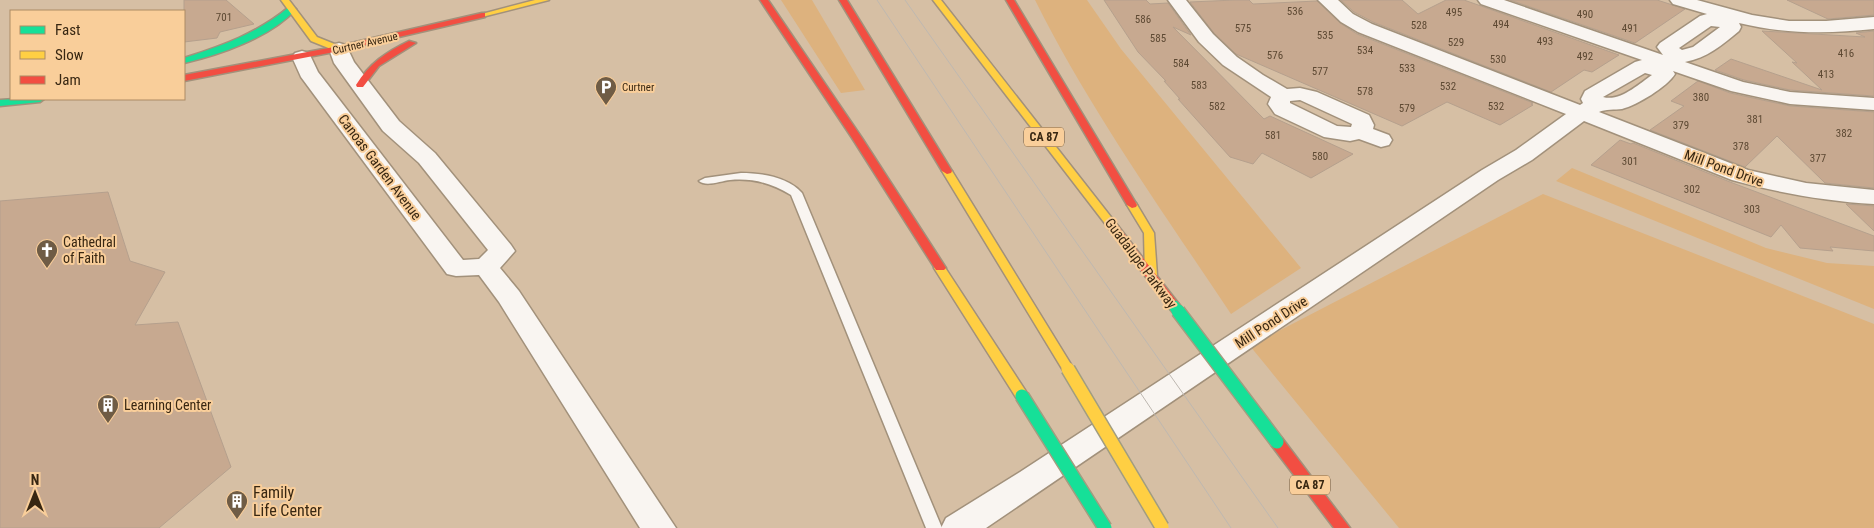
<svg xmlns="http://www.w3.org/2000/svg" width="1874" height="528" font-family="'Roboto Condensed',sans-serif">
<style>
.green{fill:#ddb27e}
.building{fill:#c7a990;stroke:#b5a08d}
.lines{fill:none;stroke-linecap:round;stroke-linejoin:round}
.lane-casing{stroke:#a2917b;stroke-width:3}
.street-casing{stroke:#a2917b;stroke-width:3}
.fast-casing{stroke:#a2917b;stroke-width:3}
.slow-casing{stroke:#a2917b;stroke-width:3}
.jam-casing{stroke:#a2917b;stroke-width:3}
.lane{fill:#f9f5f1;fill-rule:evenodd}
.street{fill:#f9f5f1;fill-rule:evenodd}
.fast{fill:#16e098;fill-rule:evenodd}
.slow{fill:#ffcf43;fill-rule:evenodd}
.jam{fill:#f24e42;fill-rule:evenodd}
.tram{stroke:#beb8b1;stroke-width:1}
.fast-bridge-far1-casing{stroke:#a19d80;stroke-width:13;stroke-linecap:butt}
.fast-bridge-casing{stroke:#a19d80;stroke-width:16;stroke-linecap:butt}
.slow-bridge-casing{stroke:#a19d80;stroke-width:16;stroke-linecap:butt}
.fast-bridge-far1{stroke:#16e098;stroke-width:11}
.fast-bridge{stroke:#16e098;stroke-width:13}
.slow-bridge{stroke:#ffcf43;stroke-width:13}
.labels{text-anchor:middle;stroke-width:4;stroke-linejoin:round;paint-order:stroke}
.number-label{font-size:11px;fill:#5d4933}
.far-street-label{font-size:11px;fill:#382712;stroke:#f9ce9a}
.far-poi-label{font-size:11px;fill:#382712;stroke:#f9ce9a;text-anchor:start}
.shield{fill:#f9ce9a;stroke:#72593b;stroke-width:1}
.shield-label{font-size:12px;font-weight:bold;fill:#382712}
.street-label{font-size:14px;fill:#382712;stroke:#f9ce9a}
.poi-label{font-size:14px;fill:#382712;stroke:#f9ce9a;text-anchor:start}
.near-poi-label{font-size:16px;fill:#382712;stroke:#f9ce9a;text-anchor:start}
</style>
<rect width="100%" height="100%" fill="#d6bfa4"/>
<path class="green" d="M781,0H812L865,90L841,93Z
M1035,0H1087L1121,49L1301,268L1231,314C1163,212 1090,110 1035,0Z
M1572,168L1766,248L1827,263L1874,266V309L1556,181Z
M1543,194L1874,324V528H1399L1250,346Z"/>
<path class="building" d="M184,0H226L254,24L220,32L217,38L184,42Z
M1104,0H1146L1150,4L1168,3L1191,35L1173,27L1264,119L1270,116L1353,154L1311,178L1262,153L1253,164L1230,157L1178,99H1180L1164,81H1166L1138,52Z
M1235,0H1249L1253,4L1317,1L1340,23L1357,34L1533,103L1531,104L1533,105L1500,125L1447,102L1402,126L1236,54L1214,33L1190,2Z
M1341,0H1402L1418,14L1446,0H1464L1619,55L1592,72L1584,70L1551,92L1373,22L1354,12Z
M1510,0H1657L1685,9L1635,43Z
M1787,0H1874V15L1828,19Z
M1762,31L1865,37L1856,33L1874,31V96L1790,90L1744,80L1715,70L1731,59L1822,90L1792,62L1797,63Z
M1698,81L1730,93L1790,106L1874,112V188L1825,183L1777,136L1745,167L1650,130L1684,106L1671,101Z
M1620,140L1631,144L1633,143L1730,182L1874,236V251L1830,247L1833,251L1800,248L1781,225L1771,237L1591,165Z
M108,192L130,261L165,272L135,325L178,322L231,467L159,528H0V201Z
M1846,204L1874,206V231Z"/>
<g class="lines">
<g class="lane-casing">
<path id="lane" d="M741,173C761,173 788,177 802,193L942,528H926L791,195C771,183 753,178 730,180C721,181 706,187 699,181L705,178Z"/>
</g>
<g class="street-casing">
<path id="street" d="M1168,0H1186L1213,34L1237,57L1263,75L1287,89L1300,88L1317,92L1369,115L1374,125L1373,129L1389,135L1392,140L1389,145L1381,147L1359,139L1350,141L1324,137L1275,114L1268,104L1271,97L1223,65L1199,42ZM1300,100L1352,124L1351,127L1337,126L1290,103V101Z
M1318,0H1338L1353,14L1372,24L1580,105L1583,103L1581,99L1585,91L1635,62L1642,60L1481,4L1478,0H1504L1663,55L1657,47L1660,43L1700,16L1707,14L1673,4L1670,0H1697L1752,15L1789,21H1826L1874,17V29C1828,34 1784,34 1739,23L1741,27L1739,31C1722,45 1707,58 1685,62L1743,82L1790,92L1874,98V110L1790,104L1731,91L1673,71L1675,74C1667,87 1637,105 1622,109C1615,110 1605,109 1599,112L1748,170L1806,183L1874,190V204C1825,201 1779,193 1732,180L1584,121L1532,160L1498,180L986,528H941L946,518L1020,472L1482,170L1516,150L1566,114L1358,32L1341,22ZM1711,26L1720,27L1693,47L1682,50L1679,48ZM1645,73L1652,75C1639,84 1620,102 1603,97Z
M339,43L346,45L354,62L399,121L435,153L511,245L515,251L500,268L519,291L676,528H640L499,302L479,275L456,276L447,274L301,77L292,57L295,53L302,51L309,53L318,72L463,260L479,259L488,250L419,163L383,131L334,63L329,49L332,45Z"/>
</g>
<g class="fast-casing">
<path id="fast" d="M289,7L296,9C271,37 220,55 184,63V58C222,46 258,33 289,7Z
M15,99H44L40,102L0,106V100Z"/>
</g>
<g class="slow-casing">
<path id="slow" d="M281,0H289L317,37L342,47V51H336L311,41Z
M535,0H549L482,17L478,15Z
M933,0H941L1118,226L1119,228L1118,230H1110Z
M947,168L952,171L1072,366L1074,369L1072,372H1064L942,171Z
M1132,202L1136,203L1154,233L1157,275L1155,278H1147L1145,275L1144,233L1127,205Z
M940,265L944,266L1027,393L1029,396L1027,399H1017L934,268Z"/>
</g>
<g class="jam-casing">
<path id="jam" d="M760,0H768L862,138L946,268L944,270H936L852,138Z
M839,0H847L952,171L951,173L947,174L942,171Z
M1006,0H1014L1137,205L1136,207L1132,208L1127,205Z
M482,13H485V17L334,52L184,81V75L334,47Z
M409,41L416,43L379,66L363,87H357L356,85C369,64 386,52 409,41Z
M1114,225L1118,226L1178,303L1180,306L1178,309H1170L1109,228Z
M1277,437L1282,438L1350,528H1334L1272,446L1270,442L1272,438Z"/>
</g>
<use href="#lane" class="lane"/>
<use href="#street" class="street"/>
<use href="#fast" class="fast"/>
<use href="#slow" class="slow"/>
<use href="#jam" class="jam"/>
<path class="tram" d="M877,0L1231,528
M905,0L1278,528"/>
<g class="fast-bridge-far1-casing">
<path id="fast-bridge-far1" d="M1174,306L1179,312"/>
</g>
<g class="fast-bridge-casing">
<path id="fast-bridge" d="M1178,311L1277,442
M1022,396L1105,528"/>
</g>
<g class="slow-bridge-casing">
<path id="slow-bridge" d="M1068,369L1162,527"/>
</g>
<use href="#fast-bridge-far1" class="fast-bridge-far1"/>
<use href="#fast-bridge" class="fast-bridge"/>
<use href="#slow-bridge" class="slow-bridge"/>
</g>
<defs>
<g id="parking-pin" transform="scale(1.125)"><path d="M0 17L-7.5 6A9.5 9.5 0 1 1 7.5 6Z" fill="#6f5c45" stroke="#f9ce9a"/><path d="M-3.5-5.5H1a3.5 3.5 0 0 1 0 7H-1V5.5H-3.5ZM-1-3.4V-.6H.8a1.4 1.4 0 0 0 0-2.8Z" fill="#fff"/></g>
<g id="church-pin" transform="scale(1.125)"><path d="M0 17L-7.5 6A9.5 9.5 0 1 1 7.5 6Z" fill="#6f5c45" stroke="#f9ce9a"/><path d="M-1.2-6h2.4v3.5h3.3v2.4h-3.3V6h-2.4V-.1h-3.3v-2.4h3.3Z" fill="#fff"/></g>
<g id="building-pin" transform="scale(1.125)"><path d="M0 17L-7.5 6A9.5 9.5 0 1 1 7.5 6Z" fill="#6f5c45" stroke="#f9ce9a"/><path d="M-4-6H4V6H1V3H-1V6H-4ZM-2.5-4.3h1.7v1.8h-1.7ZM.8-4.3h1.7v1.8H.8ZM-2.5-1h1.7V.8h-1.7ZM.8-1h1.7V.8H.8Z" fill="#fff"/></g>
</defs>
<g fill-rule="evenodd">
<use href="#parking-pin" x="606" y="87"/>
<use href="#church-pin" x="47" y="250"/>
<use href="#building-pin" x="108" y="405"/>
<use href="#building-pin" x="237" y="501"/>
</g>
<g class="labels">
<g class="number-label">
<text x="1295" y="15">536</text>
<text x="1454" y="16">495</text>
<text x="1585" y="18">490</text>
<text x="224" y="21">701</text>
<text x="1143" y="23">586</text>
<text x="1501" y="28">494</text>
<text x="1419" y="29">528</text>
<text x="1243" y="32">575</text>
<text x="1630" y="32">491</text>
<text x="1325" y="39">535</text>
<text x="1158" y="42">585</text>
<text x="1545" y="45">493</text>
<text x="1456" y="46">529</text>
<text x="1365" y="54">534</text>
<text x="1846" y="57">416</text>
<text x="1275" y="59">576</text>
<text x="1585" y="60">492</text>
<text x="1498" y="63">530</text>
<text x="1181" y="67">584</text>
<text x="1407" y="72">533</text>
<text x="1320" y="75">577</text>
<text x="1826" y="78">413</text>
<text x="1199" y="89">583</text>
<text x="1448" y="90">532</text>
<text x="1365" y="95">578</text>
<text x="1701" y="101">380</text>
<text x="1217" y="110">582</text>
<text x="1496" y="110">532</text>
<text x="1407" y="112">579</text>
<text x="1755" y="123">381</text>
<text x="1681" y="129">379</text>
<text x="1844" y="137">382</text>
<text x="1273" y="139">581</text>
<text x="1741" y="150">378</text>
<text x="1320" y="160">580</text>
<text x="1818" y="162">377</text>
<text x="1630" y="165">301</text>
<text x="1692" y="193">302</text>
<text x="1752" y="213">303</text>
</g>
<g class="far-street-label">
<text transform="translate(365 43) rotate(-13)" y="4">Curtner Avenue</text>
</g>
<g class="far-poi-label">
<text x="622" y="91">Curtner</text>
</g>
<g class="shield">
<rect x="1024" y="127.5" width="40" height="19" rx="4"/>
<rect x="1290" y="475.5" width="40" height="19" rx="4"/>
</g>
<g class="shield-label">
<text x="1044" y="141">CA 87</text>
<text x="1310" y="489">CA 87</text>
</g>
<g class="street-label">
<text transform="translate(380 167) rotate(53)" y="5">Canoas Garden Avenue</text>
<text transform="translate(1724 168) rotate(20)" y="5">Mill Pond Drive</text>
<text transform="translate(1141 263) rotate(53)" y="5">Guadalupe Parkway</text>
<text transform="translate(1271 322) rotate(-33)" y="5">Mill Pond Drive</text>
</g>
<g class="poi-label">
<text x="63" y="247">Cathedral<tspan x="63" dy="16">of Faith</tspan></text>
<text x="124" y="410">Learning Center</text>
</g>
<g class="near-poi-label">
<text x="253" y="498">Family<tspan x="253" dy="18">Life Center</tspan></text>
</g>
</g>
<rect x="10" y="10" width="175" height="90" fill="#f9ce9a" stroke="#ac8b64"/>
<rect x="20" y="26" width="25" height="8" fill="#16e098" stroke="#ac8b64"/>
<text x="55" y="35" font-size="15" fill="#382712">Fast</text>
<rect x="20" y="51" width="25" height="8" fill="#ffcf43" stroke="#ac8b64"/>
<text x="55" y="60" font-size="15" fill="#382712">Slow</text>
<rect x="20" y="76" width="25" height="8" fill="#f24e42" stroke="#ac8b64"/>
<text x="55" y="85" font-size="15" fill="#382712">Jam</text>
<g transform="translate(35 493)" stroke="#f9ce9a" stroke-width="4" paint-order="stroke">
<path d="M0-4L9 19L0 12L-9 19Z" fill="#382712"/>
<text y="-8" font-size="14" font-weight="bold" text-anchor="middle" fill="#382712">N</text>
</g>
</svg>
